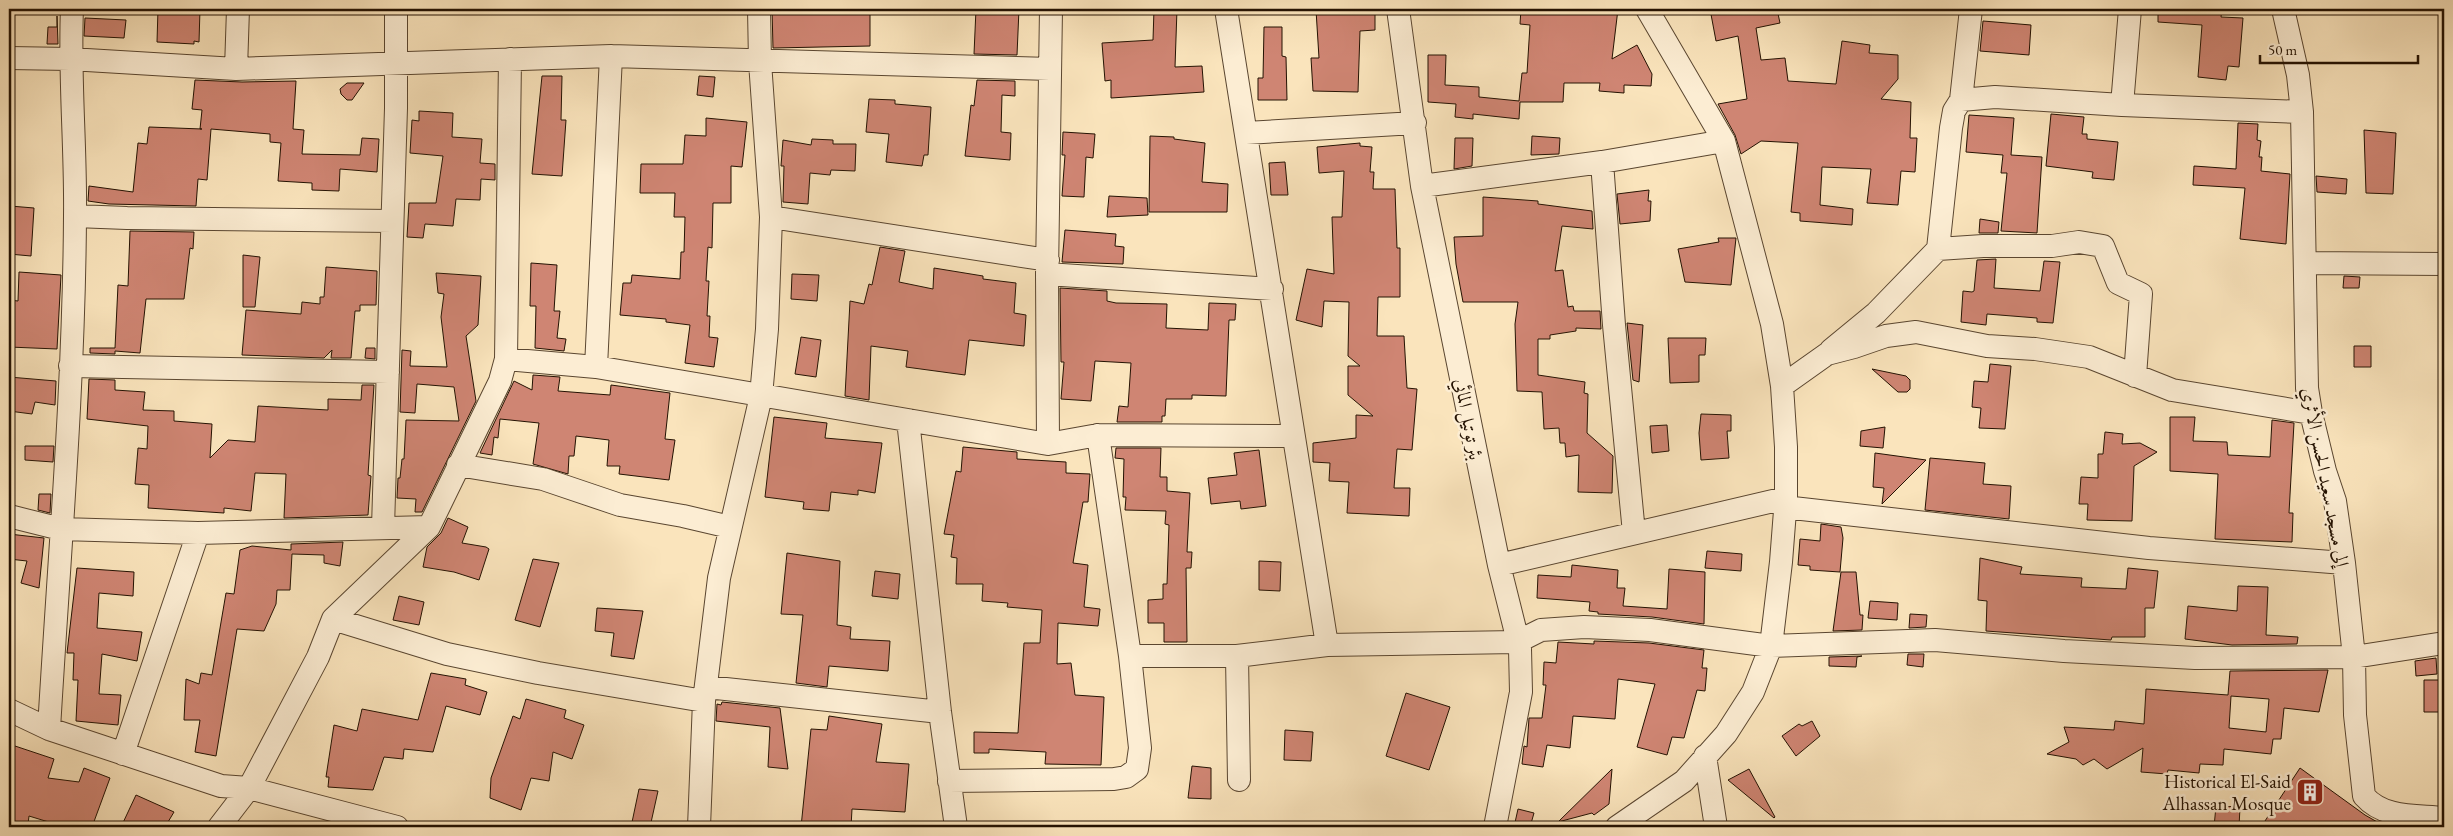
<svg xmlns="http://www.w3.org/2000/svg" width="2453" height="836" font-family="'EB Garamond',Amiri,serif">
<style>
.building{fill:#cf8573;stroke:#241202;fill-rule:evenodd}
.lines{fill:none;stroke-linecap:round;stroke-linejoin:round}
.minor-casing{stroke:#5a4630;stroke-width:24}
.minor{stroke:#fcedd3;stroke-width:22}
.labels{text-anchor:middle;stroke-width:5;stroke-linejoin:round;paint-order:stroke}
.street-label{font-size:19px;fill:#241202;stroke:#fcedd3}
.poi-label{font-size:19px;fill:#241202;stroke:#fcedd3;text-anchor:end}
</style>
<rect width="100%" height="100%" fill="#fae4bc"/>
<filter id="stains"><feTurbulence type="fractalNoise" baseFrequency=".004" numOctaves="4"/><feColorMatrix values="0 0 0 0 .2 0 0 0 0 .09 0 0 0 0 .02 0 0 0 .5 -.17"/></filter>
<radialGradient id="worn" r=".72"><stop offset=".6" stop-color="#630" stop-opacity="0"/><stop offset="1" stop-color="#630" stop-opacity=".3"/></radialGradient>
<path class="building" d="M158,9H200L199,42L194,41V44L157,42Z
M772,9H870V46L773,48Z
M976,9H1019L1017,55L974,54Z
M1154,9H1177L1175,67L1202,66L1204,92L1111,98V80L1105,81L1102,43L1153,40Z
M1375,9V30L1360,31L1358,92L1313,91L1311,58H1319L1316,10Z
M1521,9H1618L1612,59L1637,45L1652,74L1651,86L1624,85V93L1599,91L1600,83H1564L1563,102H1520L1519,119L1473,114V119L1455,117L1456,104L1428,102V55H1446L1445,85L1479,87V97L1519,101L1522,73H1527L1530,25L1520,24Z
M1710,9H1777L1780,23L1756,28L1761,60L1785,58L1788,81L1836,84L1842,41L1870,45L1869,53L1898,55V79L1881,99L1911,102L1910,138H1917L1915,172L1901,171L1898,205L1867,203L1871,169L1822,167L1820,205L1853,209L1852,225L1800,221V213L1791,212L1798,143L1761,141L1741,154L1735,135L1718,104L1747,99L1738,36L1716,41Z
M2158,9H2222L2221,17L2243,18L2239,67L2228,66L2226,80L2198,77L2202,25L2158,22Z
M57,16L58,44H47L48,27H57Z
M85,18L126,20L124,38L84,36Z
M1983,21L2031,25L2029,55L1980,51Z
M1264,27H1282V56L1286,57L1287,100H1258V78H1263Z
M542,76H562L561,120H566L562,176L532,174Z
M699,76L715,77L713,97L697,95Z
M195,80L242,82L296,81L293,129L304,130L302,154L360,155L362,138L379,139L377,172L340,169L339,191L312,190V183L278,181L281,143L270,142V134L211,129L207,180L198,179L196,206L109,204L88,201L89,186L133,192L138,143L147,144L149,127L202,129H200L202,110L192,109Z
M977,80L1015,81V96L1002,95L1001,132L1011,133L1010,160L965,156L971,105L974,106Z
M347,83H364L352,100H347L341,94L340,89Z
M869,99L895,100V104L931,107L928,155H924L922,166L886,162L889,134L866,132Z
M419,111L453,113L452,137L482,139L480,163L495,164V180L481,179L480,200L456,199L453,226L425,224L423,238L407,237L409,203H436L443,156L410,153L412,120L419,121Z
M2051,114L2084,117L2082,134H2087V139L2118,142L2114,180L2092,178L2093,172L2046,166Z
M1969,115L2014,118L2011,155L2042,157L2037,233L2001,231L2007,173H2001L2003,155L1966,152Z
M706,118L747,122L742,167L731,166V203H713L712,248L708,247L706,281H709L707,316H710L709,337L718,338L714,367L685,363L690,325L666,322V319L620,315L623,283H631L632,275L680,279L681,252H684L685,217H674L675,193H640L641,164H683L685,135L706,136Z
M2238,123L2258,124L2257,140L2261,141L2259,157H2262L2261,171L2290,174L2286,244L2240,239L2245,188L2193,185L2194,166L2236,169Z
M2364,130L2396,133L2393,194L2366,193Z
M1063,132L1095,134L1093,158L1086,157L1084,197L1062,196L1065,155H1062Z
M1150,136L1174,137V139L1205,143L1202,182L1228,184L1227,212H1149Z
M1532,136L1560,138L1559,154L1531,155Z
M1455,138H1473L1472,166L1454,169Z
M812,139L833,140V144H856L855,171L831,170L830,175L810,173L808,204L783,202L784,166H781L783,140L811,145Z
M1360,143V146L1372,147L1370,172H1374L1373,189H1395L1397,248H1400V297H1378L1377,336H1404L1407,388L1417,389L1412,450L1397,449L1394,488H1410L1409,516L1347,513L1349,482L1329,481L1330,463L1313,462V443L1356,438V415L1373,416L1348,395V366H1360L1348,356L1349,302L1324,301L1322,327L1296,320L1307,269L1334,274L1332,217H1342L1344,171L1319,173L1317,147Z
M1285,162L1288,195H1271L1269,163Z
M2316,176L2347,179L2346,194L2317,192Z
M1649,190L1648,201H1651L1650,221L1620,224L1617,194Z
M1109,196L1147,198L1148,215L1107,217Z
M1483,197L1538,201V204L1592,211L1593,229L1562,226L1555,271L1563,270L1568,307L1573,306L1574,311H1600L1601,329L1576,328V331L1550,335V339H1538V375L1585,382L1584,393L1588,394L1587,433L1613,456L1612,493L1578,492L1579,455L1566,457L1565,443H1560L1559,428L1544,429L1542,392L1517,391L1515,324L1518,302H1463L1456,264L1454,237L1483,236Z
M10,206L34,208L31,256L9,254Z
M1980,219L1999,222L1998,233H1979Z
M1065,230L1116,234L1115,246L1124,247L1123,264L1062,262Z
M130,231L194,232L193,249L190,248L184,299H146L140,353L115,351V354L90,353V348H115L118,285L128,286Z
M1718,238H1736L1731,285L1685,282L1678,249L1719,242Z
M880,247L905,251L899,282L933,289L934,268L983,276V279L1016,283L1014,313L1026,315L1024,346L969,340L965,375L906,367L908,351L871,346L869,400L845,396L850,301L864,304L869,284L872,285Z
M243,255L260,257L255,307H243Z
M1996,259L1994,288L2040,291L2044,261L2060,262L2053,323L2037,322V318L1987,314L1986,325L1961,322L1963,291L1972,292L1974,291L1977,260Z
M531,263L557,265L554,311H560L557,338L566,339L564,351L535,348L536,306H530Z
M326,267L377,271L376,305H360V311H355L351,358H331L332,350L324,358L242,355L246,310L301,314L302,302L320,304V297H324Z
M19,272L61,275L57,349L9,347V300L18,301Z
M436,273L481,276L478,325L466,336L476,401L422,512H415L416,499L397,498L398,478H400L402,459H404L406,420L459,421L454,387L417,384L415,413L400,412L402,350L411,351L410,366L447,367L441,317L444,294L438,293Z
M792,274L819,275L817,301L791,299Z
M2344,276L2360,277L2359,288H2343Z
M1060,288L1107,291V301L1116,303L1167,304L1166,328L1208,330L1209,303L1236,304L1235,320H1229L1226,396L1192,395V399H1166L1165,416H1162V422H1117L1119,406L1128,407L1131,363L1095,361L1091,401L1061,399L1064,362H1061Z
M1627,323L1643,325L1639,382L1633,380Z
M801,337L821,340L816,377L795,374Z
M1668,338H1706L1705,355H1699V382L1670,383Z
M2354,346H2371V367H2354Z
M366,348H375V359L365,358Z
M1990,364L2011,366L2005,429L1979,428L1981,408L1972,407L1974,381L1988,382Z
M1872,369L1906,376L1910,380V389L1907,392H1898Z
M533,375L560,377L558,391L610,395L611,385L670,393L665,439L675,440L669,480L619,474L620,466H607L609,440L576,436L574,456H569L568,474L533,464L539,423L500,419L498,438L494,437L492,455L480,453L514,381L532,390Z
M9,377L56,381L55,405L35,402L32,414L9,411Z
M89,379L115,380V390L145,392L143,410L174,411V421L212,424L210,458L228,440L255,442L258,406L328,410V399L361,400L362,385H374L368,475L371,476L368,515L284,518L286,474L255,473L251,511L224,508V513L148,508L149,485L135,484L138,448L147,449L148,426L87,419Z
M1701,414L1731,415V431H1727L1729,458L1701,460L1699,433Z
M774,417L827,423L825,438L882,443L875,493L858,490V495L831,492L829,511L803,509L804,502L765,497Z
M2170,417H2195L2193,441L2227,442L2228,455L2270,457L2272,420L2294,423L2289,513H2293L2292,542L2215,539L2218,474L2170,471Z
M1667,425L1669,451L1652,453L1650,426Z
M1885,427L1883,448L1860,446L1861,431Z
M2105,432L2123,434L2122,444L2140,443L2157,452L2134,466L2132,521L2087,520L2088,504H2079L2081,477L2098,478V454H2103Z
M25,446H54L53,462L25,460Z
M963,447L1017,452V459L1066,462V473L1090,474L1088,502H1083L1073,563L1088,565L1084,607L1100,609L1098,626L1058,623L1057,664L1071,663L1075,695L1104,697L1101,765L1045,764L1046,752L989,749V753H974V732L1018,733L1024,643H1040L1042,610L1007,607L1008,603L982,601L983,584H956L957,558L951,557L954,535L944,534L956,471L961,472Z
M1116,448H1161L1160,477H1167V491L1190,493L1187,552H1192L1191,568H1186L1187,642H1164V623H1148V600L1163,599V584H1167L1169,525L1165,524L1166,511L1125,510L1126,497H1123L1124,459L1115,458Z
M1259,450L1266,506L1241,509L1240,501L1211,504L1208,478L1237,475L1234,453Z
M1875,453L1926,460L1882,504L1884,488L1873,487Z
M1930,458L1985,463L1983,484L2011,486L2009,519L1925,510Z
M39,494H51L50,513L38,510Z
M448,518L468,527L462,543L486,547L489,549L479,580L454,572L423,567L427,547L441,533Z
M1821,524L1841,527L1843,538L1840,572L1810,570V566L1798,565L1800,539L1820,541Z
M9,534L44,538L39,588L21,583L27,561L9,559Z
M343,542L340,566L324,563V555L292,554L290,590H277L276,604L264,631L237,629L216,756L195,752L200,720H184L186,679L199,684L201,673L212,675L226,593L234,594L240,550L252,546L291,550V544Z
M1707,551L1742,554L1741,571L1705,568Z
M787,553L840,561L837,625L851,627L850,639L890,641L888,671L829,666L827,687L796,683L803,615L781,614Z
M1980,558L2022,567L2020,574L2082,578L2081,587L2126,589L2128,568L2158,571L2154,608H2145V637H2112L2111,640L1986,631L1987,601L1978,600Z
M533,559L559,563L540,627L515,620Z
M1259,561L1281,562L1280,591L1259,590Z
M1572,565L1618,570L1617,588H1625L1623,606L1667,609L1669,569L1705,572L1704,624L1652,617L1598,614V612L1589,611L1590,602L1537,598L1538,575L1571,577Z
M77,568L134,572L133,596L99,593L97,628L142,632L137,661L102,654L99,694L121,695L118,725L76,721L78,680H73L74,653H67Z
M875,571L900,574L898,599L872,596Z
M1841,572H1856L1860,615H1863L1862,630L1833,631Z
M2238,586L2268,587L2266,635L2298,637L2297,644L2232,645L2185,639L2188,606L2237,611Z
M399,596L424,602L419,625L393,620Z
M1870,601L1898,603L1897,620L1868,618Z
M597,608L643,611L634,659L611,656L614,633L595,631Z
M1910,614L1927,615L1926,627L1909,628Z
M1594,641L1649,643L1704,650L1702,668H1707L1705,691L1697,690L1684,738L1672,737L1667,755L1637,747L1655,684L1618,679L1615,719L1573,716L1570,748L1547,745L1543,767L1522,764L1524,746L1527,747L1529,718H1542L1546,685H1543L1544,662L1556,663L1558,642L1594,644Z
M1908,654H1924L1923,667L1907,665Z
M1862,656L1857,657L1856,667L1829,666V657Z
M2436,658L2437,674L2416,676L2415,661Z
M2328,670L2319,712L2284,708L2281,739H2273L2271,754L2224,749L2223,765L2200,764L2199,773L2168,770L2167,774L2141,772L2143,748L2107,769L2094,759L2083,765L2076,759L2047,754L2069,742L2064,727L2114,730L2115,721L2144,724L2146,689L2228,695L2230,671ZM2231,696L2269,699L2266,732L2229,728Z
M431,673L466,679L465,685L487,692L480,715L446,706L433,752L404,749L403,759L384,757L373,790L328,787L329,777H326L334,725L357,731L362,709L418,720Z
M2424,680H2444V712H2424Z
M1406,693L1450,707L1429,770L1386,756Z
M526,699L566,710L564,718L584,725L572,759L553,752L549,781L531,778L521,810L490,798L491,778L513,716L520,719Z
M722,702L780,708L788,769L768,767L770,727L716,721L717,704L721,705Z
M829,716L882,724L876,762L909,764L905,812L852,809L851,827H801L811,729L827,730Z
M1812,721L1820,736L1796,756L1782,736L1799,724L1802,726Z
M1285,730L1313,732L1311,761L1284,760Z
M9,744L54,759L48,778L79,782L84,768L110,778L92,827H65L29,816L28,824L9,820Z
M1192,766L1211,768V799L1188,798Z
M2300,768L2365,815L2386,827H2261Z
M1612,769L1609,804L1594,815L1592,813L1558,822Z
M1749,769L1775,817L1774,818L1728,780Z
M639,789L658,791L650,827H631Z
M136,795L174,812L165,827H121Z
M2216,806L2240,807L2239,827H2214Z
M1518,809L1534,813L1530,827H1514Z"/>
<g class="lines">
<g class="minor-casing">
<path id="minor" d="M1051,9L1047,274L1048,444L1098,435L1292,436
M1226,9C1261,221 1292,433 1327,645
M1398,9L1422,186L1499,565L1520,649L1521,692L1495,827
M2283,9L2298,75L2302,112L2307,388L2311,413L2325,471L2335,501L2344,563L2354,657L2355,715L2364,796C2384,819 2416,815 2444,818
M9,58L70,59L236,69L611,56L1050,69
M236,69L238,9
M1961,100L1995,97L2122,105L2302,112
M2122,105L2130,9
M1246,133L1415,123
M1602,162L1614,325L1634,533
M1422,186L1602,162L1724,141
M75,216L127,218L392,221
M771,217L1048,260
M1938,249L1951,128L1954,111L1961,100L1971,9
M2305,263L2444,264
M1047,274L1272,289
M1831,350L1876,313L1938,249L1983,246H2052L2079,242L2103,246L2118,283L2141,294L2135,376
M506,359L510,59
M70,366L388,372
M596,367L611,56
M1782,386L1827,354L1854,347L1886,336L1916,332L1987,346L2035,349L2089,357L2172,390L2311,413
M908,420L940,712L956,827
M458,465L543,479L620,505L683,516L730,527
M1784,507L2149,548L2344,563
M9,516L61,529L198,533L429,527L333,619L318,657L249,788L219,827
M383,527L396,108V9
M429,527L500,381L506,359L596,367L1048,444
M1499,565L1786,498
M333,619L447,654L538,673L704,701
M1130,656H1237L1327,645L1517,642L1541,630L1584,627L1650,630L1771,646L1935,640L2064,651L2195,658L2354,657L2444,643
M1237,656L1239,780
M707,687L940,712
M9,710L49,729L221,786L249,788L397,827
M49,729C59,558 74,387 75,216C76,147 69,78 72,9
M123,754L198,533
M1705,756L1716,827
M949,781L1114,779L1126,777L1137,769L1140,748L1130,656L1098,435
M699,827L704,701L719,578L761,396L767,329L771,217L760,62L759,9
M1617,827L1684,781L1726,734L1753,692L1771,646L1781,562L1786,498V447L1782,386L1772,324L1724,141L1647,9"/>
</g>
<use href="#minor" class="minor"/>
</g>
<defs>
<g id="building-square" transform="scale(1.4375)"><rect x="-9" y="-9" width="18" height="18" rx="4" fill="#8f2418" stroke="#fcedd3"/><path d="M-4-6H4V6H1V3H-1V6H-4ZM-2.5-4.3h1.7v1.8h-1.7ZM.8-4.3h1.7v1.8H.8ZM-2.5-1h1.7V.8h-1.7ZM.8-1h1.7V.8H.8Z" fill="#fff"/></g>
</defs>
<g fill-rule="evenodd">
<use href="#building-square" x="2310" y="792"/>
</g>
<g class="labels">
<g class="street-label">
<text transform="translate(1469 419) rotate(79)" y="7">بئر توتيل المائي</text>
<text transform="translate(2326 477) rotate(79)" y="7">إلى مسجد سعيد الحسن الأثري</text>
</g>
<g class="poi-label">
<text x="2291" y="788">Historical El-Said<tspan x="2291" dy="22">Alhassan Mosque</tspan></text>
</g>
</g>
<rect width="2453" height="836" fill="none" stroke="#fae4bc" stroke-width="30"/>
<rect x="10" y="10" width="2433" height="816" fill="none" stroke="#241202" stroke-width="2.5"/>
<rect x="15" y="15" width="2423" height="806" fill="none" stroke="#241202"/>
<path d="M2260 55v8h158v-8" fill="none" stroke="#241202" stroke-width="2.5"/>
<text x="2268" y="55" font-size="15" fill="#241202" stroke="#fcedd3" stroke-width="4" paint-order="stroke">50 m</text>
<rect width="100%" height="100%" filter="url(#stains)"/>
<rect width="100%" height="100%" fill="url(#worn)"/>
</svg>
